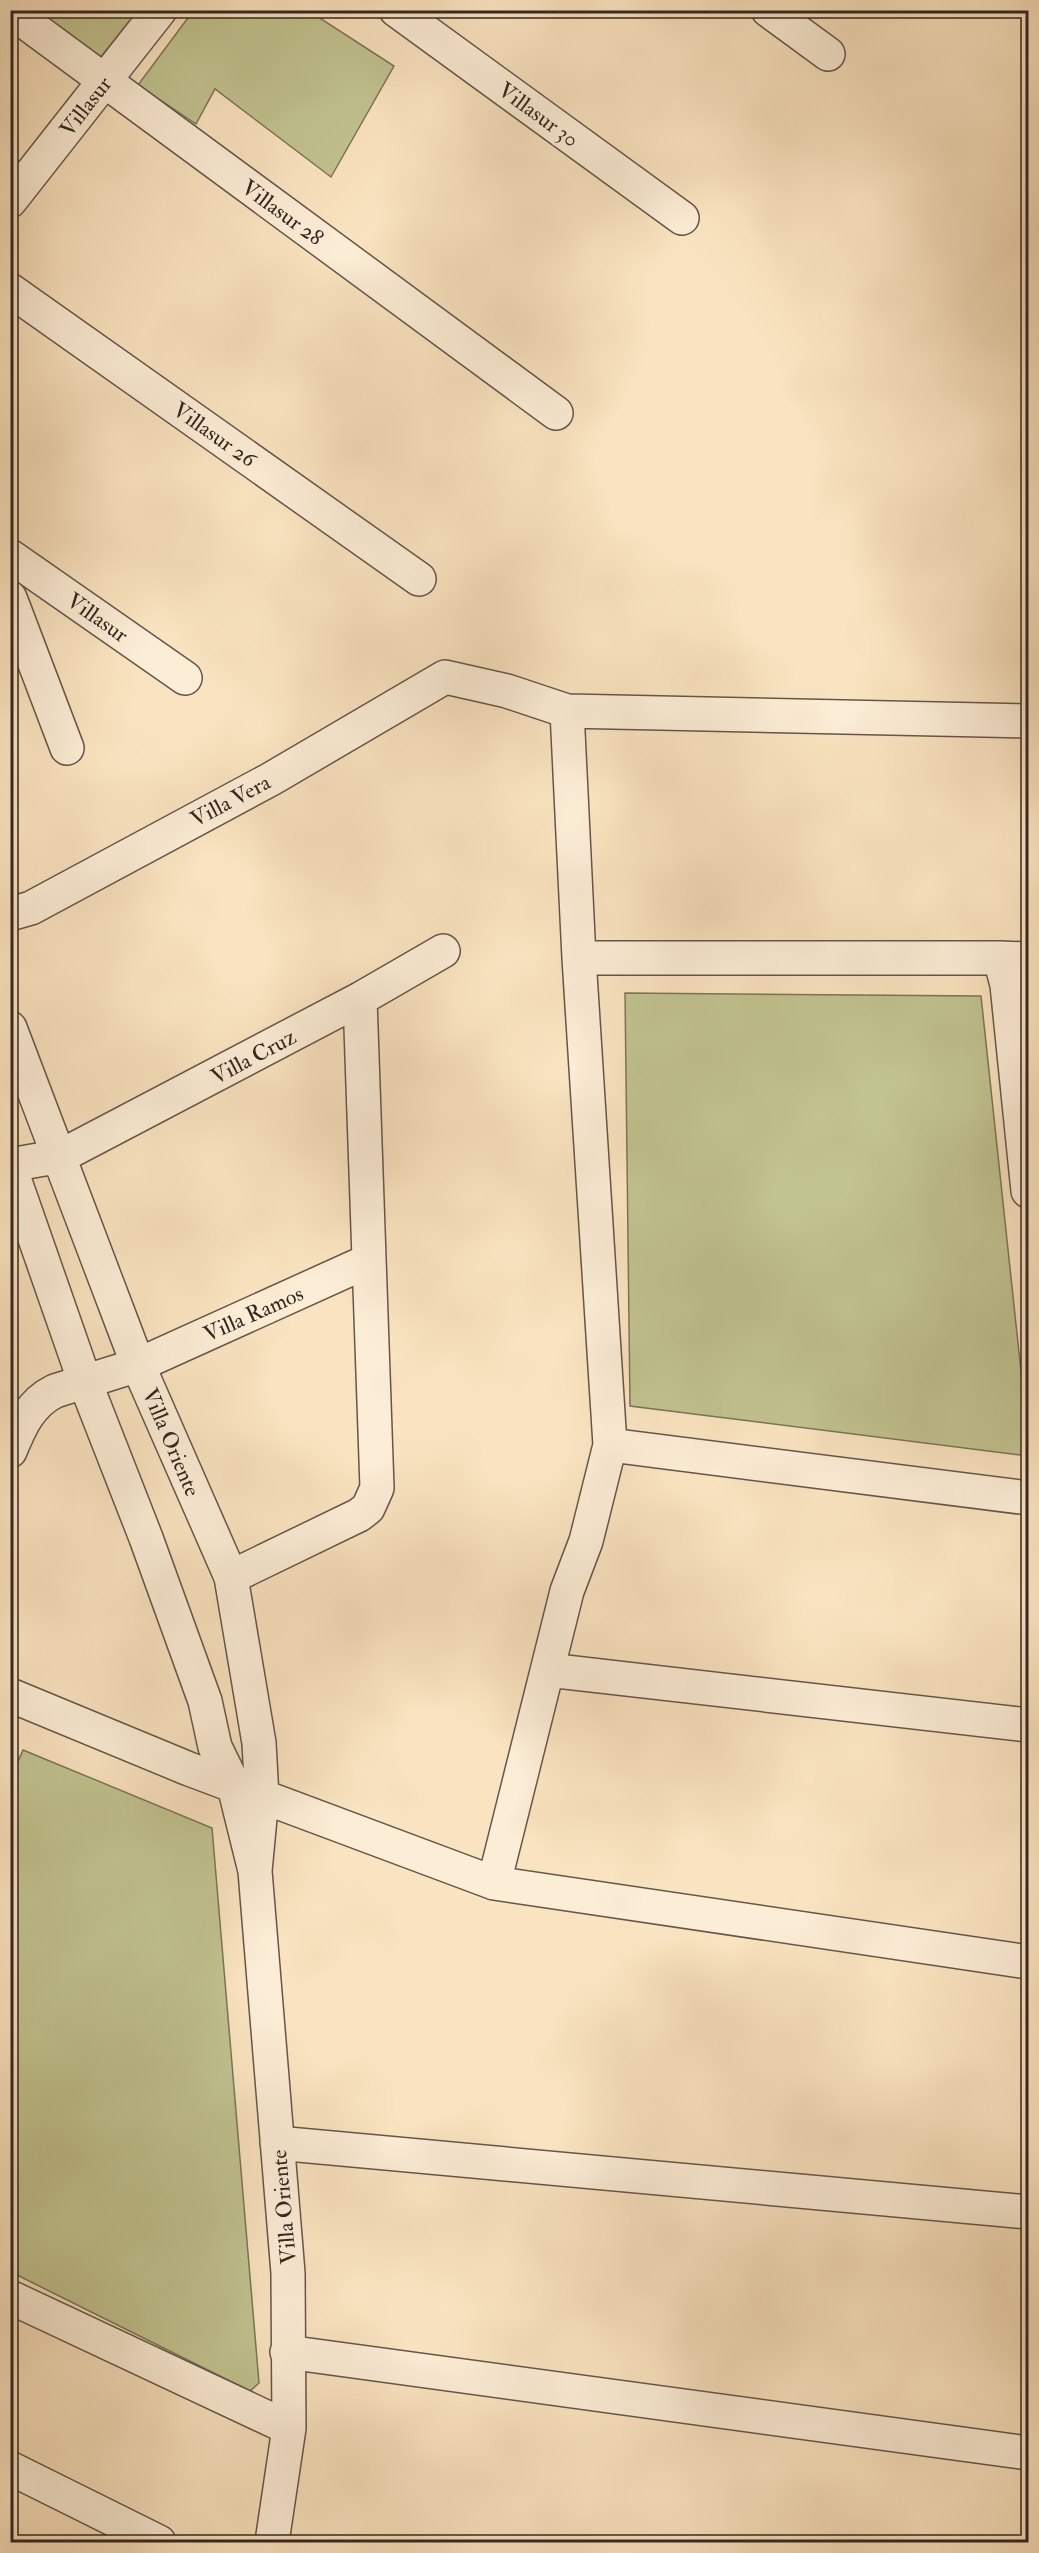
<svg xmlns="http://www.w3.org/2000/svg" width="1039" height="2553" font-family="'IM FELL Double Pica',serif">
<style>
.green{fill:#c1c390;stroke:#7a7558;stroke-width:1.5}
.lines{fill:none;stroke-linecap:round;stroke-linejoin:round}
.minor-casing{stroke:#655649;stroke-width:36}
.minor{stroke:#fcedd6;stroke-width:33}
.labels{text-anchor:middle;stroke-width:6;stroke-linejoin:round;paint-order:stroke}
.street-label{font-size:22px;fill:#332721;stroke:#fcedd6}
</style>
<rect width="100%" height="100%" fill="#fae3c0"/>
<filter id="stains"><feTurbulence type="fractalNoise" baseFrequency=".00333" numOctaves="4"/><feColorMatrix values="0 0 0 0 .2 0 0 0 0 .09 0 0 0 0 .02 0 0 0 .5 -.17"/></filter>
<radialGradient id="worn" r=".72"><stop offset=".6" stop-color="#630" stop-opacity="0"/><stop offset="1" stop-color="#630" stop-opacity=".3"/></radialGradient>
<path class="green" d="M36,11H138L100,58Z
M193,11H309L394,66L331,177L215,89L196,124L138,85Z
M625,993L981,996L1028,1437V1456L630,1406Z
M23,1750L212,1828L259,2383L250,2391L11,2272L10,1780Z"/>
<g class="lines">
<g class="minor-casing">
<path id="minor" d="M396,10L682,218
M768,10L828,54
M10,11L556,413
M10,201L160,10
M10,290L419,579
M10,556L185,678
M10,598L67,748
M567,711L579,958
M10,914L31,908L271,779L445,677L507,691L567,711L1028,721
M1000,958L1028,959
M10,1028L138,1365L231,1577L259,1743L262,1797L255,1871L234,1786L215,1747L205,1701L146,1538L85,1382L10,1167
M10,1165L61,1156L360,999L443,951
M610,1445L1028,1498
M10,1451C20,1427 30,1403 55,1391L138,1365L368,1261
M231,1577L359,1515L368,1508L377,1488L360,999
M548,1670L1028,1725
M10,1695L189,1769L494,1883L567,1591L586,1541L610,1445L579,958H1000L1007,985L1028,1191
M255,1871L288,2273L289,2428L272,2542
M494,1883L1028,1962
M277,2143L1028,2212
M10,2297L289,2428
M287,2352L1028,2453
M10,2468L159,2542"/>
</g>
<use href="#minor" class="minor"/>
</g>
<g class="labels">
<g class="street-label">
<text transform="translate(85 106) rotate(-52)" y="8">Villasur</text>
<text transform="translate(539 114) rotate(36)" y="8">Villasur 30</text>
<text transform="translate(283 212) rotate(36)" y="8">Villasur 28</text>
<text transform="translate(215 434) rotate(35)" y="8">Villasur 26</text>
<text transform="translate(98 617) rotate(35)" y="8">Villasur</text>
<text transform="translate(230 800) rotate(-28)" y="8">Villa Vera</text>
<text transform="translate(253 1056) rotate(-28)" y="8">Villa Cruz</text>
<text transform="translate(253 1313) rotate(-24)" y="8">Villa Ramos</text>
<text transform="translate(172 1442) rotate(67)" y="8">Villa Oriente</text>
<text transform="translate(283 2207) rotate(-95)" y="8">Villa Oriente</text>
</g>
</g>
<rect width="1039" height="2553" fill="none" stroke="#fae3c0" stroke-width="36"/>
<rect x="12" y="12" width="1015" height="2529" fill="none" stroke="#332721" stroke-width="3"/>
<rect x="18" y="18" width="1003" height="2517" fill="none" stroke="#332721" stroke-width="1.5"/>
<rect width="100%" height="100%" filter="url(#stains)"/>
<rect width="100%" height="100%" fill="url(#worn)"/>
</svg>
